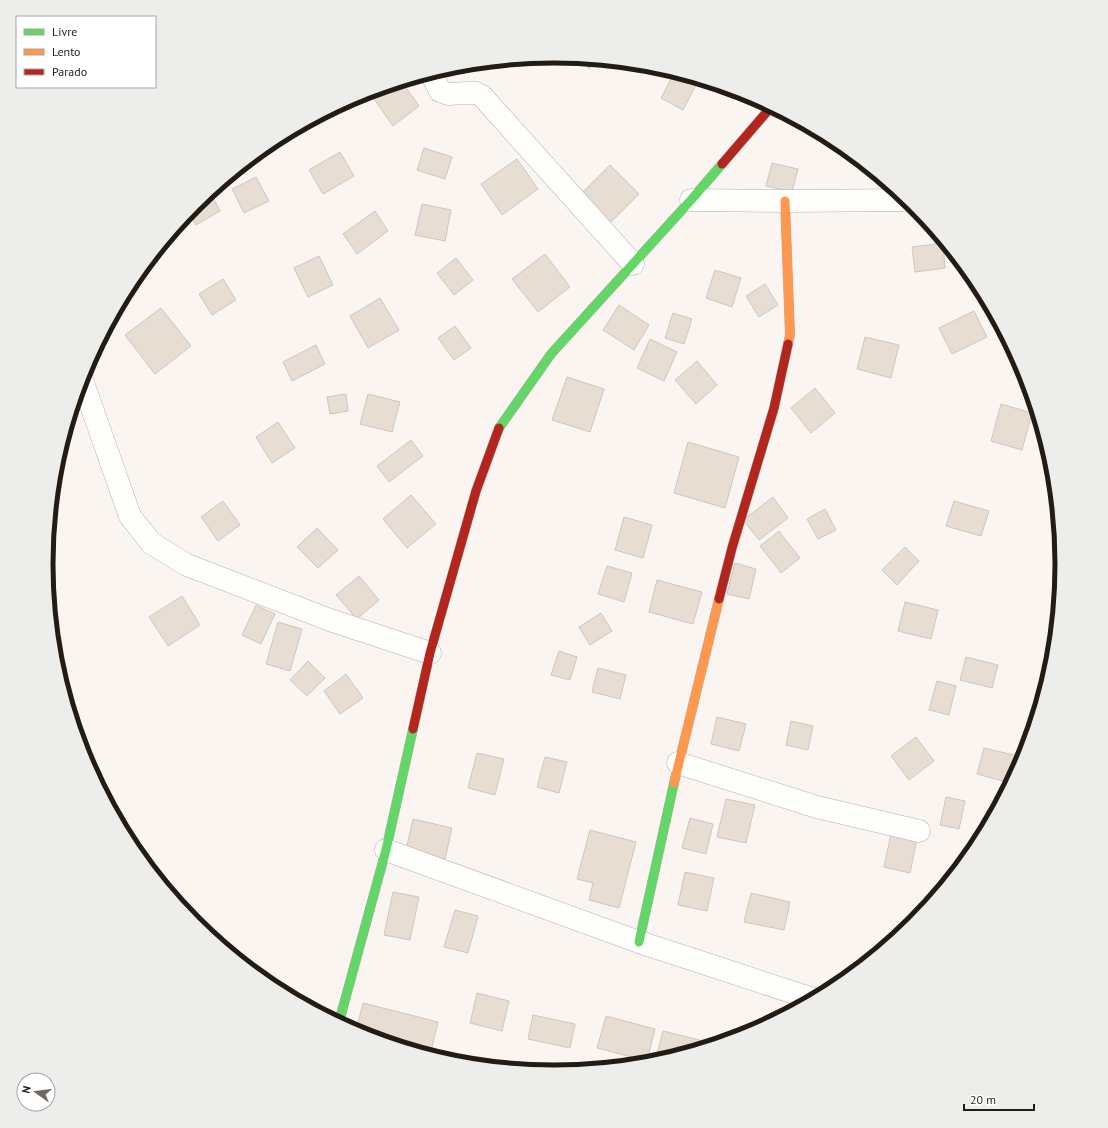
<svg xmlns="http://www.w3.org/2000/svg" width="1108" height="1128" font-family="'PT Sans',sans-serif">
<style>
.building{fill:#e7ddd2;stroke:#cdc7c1}
.lines{fill:none;stroke-linecap:round;stroke-linejoin:round}
.street-casing{stroke:#b5b0aa;stroke-width:23}
.fast-casing{stroke:#b5b0aa;stroke-width:10}
.slow-casing{stroke:#b5b0aa;stroke-width:10}
.jam-casing{stroke:#b5b0aa;stroke-width:10}
.street{stroke:#fefefd;stroke-width:22}
.fast{stroke:#63d668;stroke-width:9}
.slow{stroke:#ff974d;stroke-width:9}
.jam{stroke:#b3261e;stroke-width:9}
.rim{fill:none;stroke:#221c14;stroke-width:5}
</style>
<rect width="100%" height="100%" fill="#faf5f0"/>
<path class="building" d="M581,59L599,60L589,69Z
M674,73L696,85L683,110L661,98Z
M402,82L419,106L393,126L372,96L385,87Z
M424,148L452,157L445,179L417,170Z
M340,152L354,176L323,194L309,170Z
M517,159L538,189L502,215L481,184Z
M772,163L798,169L792,192L766,186Z
M610,165L639,194L610,223L581,194Z
M256,177L269,201L244,213L232,189Z
M210,192L220,211L196,225L189,212L195,205Z
M422,204L451,210L445,241L415,235Z
M375,211L388,231L357,254L343,234Z
M943,243L945,268L915,272L912,247Z
M545,254L570,287L538,312L512,279Z
M319,256L333,285L308,297L294,268Z
M456,258L473,280L454,295L437,273Z
M715,270L741,278L732,307L706,298Z
M223,279L236,300L212,315L199,294Z
M765,284L778,305L759,317L746,296Z
M380,298L399,330L368,348L350,316Z
M619,305L649,325L634,350L603,330Z
M161,308L191,346L155,374L125,335Z
M974,311L987,337L952,354L939,328Z
M673,313L692,319L684,344L665,338Z
M455,326L471,348L454,360L438,338Z
M865,337L899,345L891,378L857,369Z
M650,339L677,352L664,381L637,368Z
M316,345L325,364L292,381L283,362Z
M697,361L717,385L696,404L675,380Z
M567,377L604,389L590,432L552,420Z
M815,388L835,413L811,433L791,408Z
M346,394L348,411L330,414L327,397Z
M368,394L400,402L392,432L360,424Z
M1001,404L1032,413L1022,450L991,441Z
M278,422L295,448L272,463L256,437Z
M411,440L423,456L389,482L377,466Z
M688,442L739,457L725,508L674,493Z
M411,495L436,524L407,548L383,519Z
M773,497L788,518L759,540L743,520Z
M223,501L240,525L218,541L201,517Z
M954,501L989,511L981,536L946,526Z
M825,509L836,530L818,539L807,519Z
M624,517L652,525L643,558L615,550Z
M317,528L338,550L318,568L297,547Z
M779,531L800,558L781,573L760,546Z
M905,547L919,561L897,585L882,570Z
M735,563L756,569L749,599L727,594Z
M607,566L632,573L624,602L598,594Z
M359,576L379,600L357,619L336,595Z
M657,580L702,592L693,624L649,612Z
M182,596L200,625L168,646L149,617Z
M905,602L938,610L931,639L898,631Z
M256,605L275,614L261,644L242,635Z
M601,613L612,631L590,645L579,627Z
M278,622L302,629L290,671L266,664Z
M559,651L577,657L570,680L551,675Z
M966,657L998,665L992,688L960,680Z
M308,661L325,678L307,696L290,680Z
M598,668L626,675L620,699L592,692Z
M346,674L363,698L340,714L324,691Z
M937,681L956,686L949,715L929,710Z
M717,717L746,724L739,751L711,744Z
M791,721L813,726L808,750L786,745Z
M916,737L934,761L909,780L891,756Z
M984,748L1018,756L1010,783L977,774Z
M477,753L504,759L495,795L468,788Z
M545,757L567,762L559,793L537,787Z
M946,797L965,801L959,829L940,825Z
M726,799L755,805L746,843L717,837Z
M690,818L713,824L706,854L682,848Z
M413,819L452,828L445,859L406,850Z
M590,830L636,842L619,908L589,900L593,883L577,879Z
M891,834L917,839L910,873L884,867Z
M685,872L714,878L707,911L678,905Z
M393,892L419,897L410,940L384,935Z
M751,893L790,902L784,930L744,922Z
M455,910L478,916L468,953L444,947Z
M477,993L509,1001L502,1031L470,1023Z
M363,1003L438,1022L430,1055L356,1031Z
M533,1015L575,1024L570,1048L528,1039Z
M606,1016L655,1029L647,1061L597,1048Z
M663,1031L704,1041L702,1047L655,1062Z"/>
<g class="lines">
<g class="street-casing">
<path id="street" d="M431,73L440,91L448,94L468,93H476L482,96L633,264
M691,200L785,201L908,200
M82,380L130,516L151,543L187,565L330,620L430,653
M678,763L817,807L919,831
M386,850L639,942L813,999"/>
</g>
<g class="fast-casing">
<path id="fast" d="M499,428L551,354L691,200L722,164
M639,942L674,783
M339,1022L386,850L413,729"/>
</g>
<g class="slow-casing">
<path id="slow" d="M785,201L790,335L788,344
M674,783L719,599"/>
</g>
<g class="jam-casing">
<path id="jam" d="M722,164L771,107
M719,599L732,548L774,408L788,344
M413,729L430,653L476,491L499,428"/>
</g>
<use href="#street" class="street"/>
<use href="#fast" class="fast"/>
<use href="#slow" class="slow"/>
<use href="#jam" class="jam"/>
</g>
<path d="M0 0H1108V1128H0ZM53 564a501 501 0 1 1 1002 0a501 501 0 1 1-1002 0Z" fill="#ededec" fill-rule="evenodd"/>
<path class="rim" d="M53 564a501 501 0 1 1 1002 0a501 501 0 1 1-1002 0Z"/>
<rect x="16" y="16" width="140" height="72" fill="#ffffff" stroke="#a7a4a1"/>
<rect x="24" y="29" width="20" height="6" fill="#63d668" stroke="#a7a4a1"/>
<text x="52" y="36" font-size="12" fill="#221c14">Livre</text>
<rect x="24" y="49" width="20" height="6" fill="#ff974d" stroke="#a7a4a1"/>
<text x="52" y="56" font-size="12" fill="#221c14">Lento</text>
<rect x="24" y="69" width="20" height="6" fill="#b3261e" stroke="#a7a4a1"/>
<text x="52" y="76" font-size="12" fill="#221c14">Parado</text>
<g transform="translate(36 1092) rotate(284)"><circle r="19" fill="#ffffff" stroke="#a7a4a1"/>
<path d="M0-3L7 15L0 10L-7 15Z" fill="#6e6861"/>
<text y="-6" font-size="11" font-weight="bold" text-anchor="middle" fill="#221c14">N</text>
</g>
<path d="M964 1104v6h70v-6" fill="none" stroke="#221c14" stroke-width="2"/>
<text x="970" y="1104" font-size="12" fill="#221c14" stroke="#ffffff" stroke-width="3" paint-order="stroke">20 m</text>
</svg>
